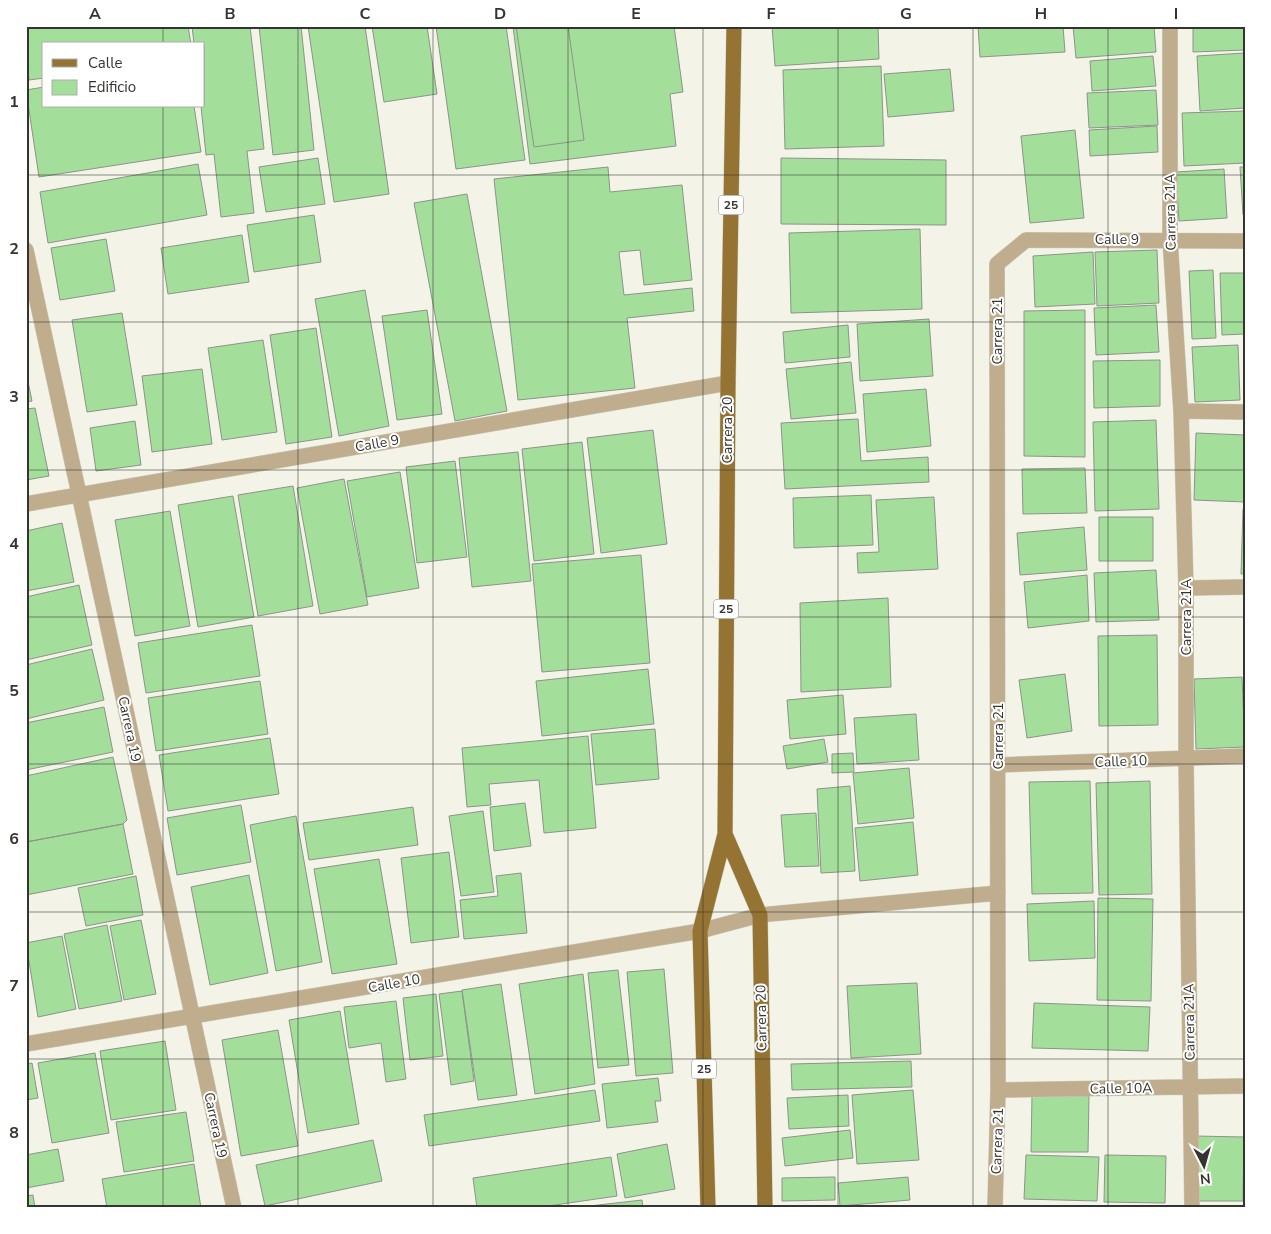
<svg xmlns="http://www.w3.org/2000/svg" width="1271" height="1234" font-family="'Nunito Sans',sans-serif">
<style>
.building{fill:#a4de9b;stroke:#8c948a}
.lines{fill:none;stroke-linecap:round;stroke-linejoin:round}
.street-casing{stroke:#cdcec2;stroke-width:16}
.primary-casing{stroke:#cdcec2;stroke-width:16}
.street{stroke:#c0ad8d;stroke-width:15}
.primary{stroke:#957332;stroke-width:15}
.grid{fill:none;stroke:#343530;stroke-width:1;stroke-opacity:0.55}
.labels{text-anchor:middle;stroke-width:4;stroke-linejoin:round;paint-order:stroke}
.shield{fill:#fff;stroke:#71726e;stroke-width:1}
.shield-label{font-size:12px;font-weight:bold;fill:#343530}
.street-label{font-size:14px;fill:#343530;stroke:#fff}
.neatline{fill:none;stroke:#343530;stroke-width:2}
.grid-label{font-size:16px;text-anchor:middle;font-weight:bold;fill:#343530}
</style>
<rect width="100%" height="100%" fill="#f3f4e7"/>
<path class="building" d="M188,26L191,44H44V78L29,80L26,60V27Z
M192,26H250L264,149L247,151L254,213L221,217L214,154L206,155L201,106H204V44H194Z
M259,26H301L314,150L273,155Z
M308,26H365L389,194L334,202Z
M372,26H427L437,94L384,102Z
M436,26H506L525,160L456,169Z
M513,26H674L683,92L670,94L676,146L530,164Z
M516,26H568L584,140L534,147Z
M772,26H878L879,59L775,66Z
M978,26H1063L1065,52L980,57Z
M1073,26H1154L1156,52L1076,58Z
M1193,26H1245V50L1193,52Z
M1245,53V108L1200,111L1197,56Z
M1153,56L1156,86L1092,91L1090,61Z
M881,66L884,146L785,149L783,70Z
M950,69L954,111L888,117L884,74Z
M44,87V106H194L201,152L39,177L26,90Z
M1156,90L1158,125L1089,128L1087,93Z
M1245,111V163L1184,166L1182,113Z
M1157,126L1158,152L1090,156L1089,130Z
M1075,130L1084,218L1030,223L1021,136Z
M318,158L325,204L266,212L259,167Z
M781,158L946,160V225L781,224Z
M198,164L207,215L48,243L40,192Z
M608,167L610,192L682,185L692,280L644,285L640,250L619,252L624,295L692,288L694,311L627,318L635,388L518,400L494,179Z
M1240,167H1245V215H1243Z
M1224,169L1227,218L1179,221L1176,172Z
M467,194L507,411L455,421L414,203Z
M314,215L321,262L254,272L247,225Z
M920,229L922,309L791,313L789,233Z
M242,235L249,282L168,294L161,248Z
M106,239L115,291L60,300L51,248Z
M1157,250L1159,303L1097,306L1095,252Z
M1093,252L1095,304L1035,307L1033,256Z
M1213,270L1216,338L1192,339L1189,271Z
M1220,273H1245V334L1222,335Z
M365,290L389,426L339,436L315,299Z
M1156,305L1159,352L1096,355L1094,308Z
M427,310L442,414L397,420L382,316Z
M1085,310V457L1024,456V311Z
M122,313L137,405L87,412L72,320Z
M929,319L933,376L860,381L857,324Z
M848,325L850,357L785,363L783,332Z
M316,328L332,437L286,444L270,335Z
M263,340L277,432L222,440L208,348Z
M1238,345L1240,400L1195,402L1192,347Z
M1160,360V406L1094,408L1093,361Z
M851,362L856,413L791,419L786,369Z
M202,369L212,444L152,452L142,376Z
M26,372L32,401L26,402Z
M926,389L931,446L867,452L863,394Z
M35,408L49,476L26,480V409Z
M858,419L861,461L928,457L929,482L785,489L781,423Z
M1156,420L1159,509L1095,511L1093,422Z
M135,421L141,465L96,471L90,428Z
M653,430L667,544L601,553L587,438Z
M1196,433L1245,435V502L1194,500Z
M582,442L594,554L534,561L522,449Z
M518,452L531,581L472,587L459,458Z
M455,461L467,557L417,563L406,467Z
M1085,468L1087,513L1023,514L1022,469Z
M400,472L419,588L367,597L347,481Z
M344,479L368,605L320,614L297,488Z
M293,486L313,606L258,616L238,495Z
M871,495L873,545L794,548L793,498Z
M233,496L254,617L198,627L178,505Z
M934,497L938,569L858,573L857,553L879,552L876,500Z
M1243,509H1245V574H1241Z
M170,511L190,626L135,636L115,520Z
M1099,517H1153V561H1099Z
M62,523L74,582L26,591V531Z
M1084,527L1087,570L1020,575L1017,533Z
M641,555L650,663L542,672L532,564Z
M1156,570L1159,620L1096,622L1094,573Z
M1087,575L1089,621L1028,628L1024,582Z
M79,585L92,645L26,660V597Z
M888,598L891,687L801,692L800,603Z
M252,625L260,676L146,693L138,643Z
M1157,635L1158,725L1099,726L1098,636Z
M92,649L104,700L26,719V665Z
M648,669L654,724L542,736L536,681Z
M1065,674L1072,731L1027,738L1019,680Z
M1242,677L1245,747L1196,749L1194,679Z
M260,681L268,734L156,751L148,698Z
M843,695L846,734L790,739L787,700Z
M104,707L113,752L26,770V723Z
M916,714L919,760L857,764L854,718Z
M655,729L659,779L596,785L591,734Z
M588,736L596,828L544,833L539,780L489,784L491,805L467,807L462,748Z
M270,738L279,794L168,811L159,755Z
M824,739L828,762L787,769L783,746Z
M853,753L854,772L832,773V754Z
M113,757L127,820L123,824L26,842V776Z
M909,768L914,818L858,824L853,773Z
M1090,781L1093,893L1032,894L1029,782Z
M1150,781L1152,894L1099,895L1096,783Z
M850,786L855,871L821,873L817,789Z
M525,803L531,846L494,851L490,807Z
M241,805L251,862L177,875L167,818Z
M413,807L418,845L309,860L303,823Z
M483,811L494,892L461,896L449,816Z
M816,813L819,866L785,867L781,815Z
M296,816L322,962L276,971L250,825Z
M913,822L918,875L860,881L855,828Z
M123,824L133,874L26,895V842Z
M449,852L459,937L411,943L401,858Z
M379,859L397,964L332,974L314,869Z
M521,873L527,933L464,939L460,900L498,896L496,876Z
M249,875L268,973L210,985L191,887Z
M136,876L143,915L86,926L78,888Z
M1098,898L1153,899L1151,1001L1097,1000Z
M1094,901L1095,958L1029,961L1027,904Z
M141,920L156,994L124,1000L110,926Z
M107,925L122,1001L79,1009L64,934Z
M62,936L76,1009L38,1017L26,943Z
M664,969L673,1073L636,1076L627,972Z
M618,970L629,1065L598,1068L588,973Z
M583,974L595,1084L535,1094L519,984Z
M917,983L921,1054L851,1058L847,986Z
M501,984L517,1095L478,1100L462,990Z
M462,991L474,1081L451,1085L439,994Z
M436,994L443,1056L410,1060L403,998Z
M396,1001L406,1079L386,1082L381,1043L349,1048L344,1007Z
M1034,1003L1150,1007L1148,1051L1032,1048Z
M340,1011L359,1124L308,1133L289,1020Z
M278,1030L298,1146L241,1156L222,1040Z
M165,1041L176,1110L111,1120L100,1051Z
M95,1053L109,1133L52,1143L38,1063Z
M911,1061L912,1087L792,1090L791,1064Z
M32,1063L38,1098L26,1100V1064Z
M658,1078L661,1101H655L658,1122L607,1128L602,1084Z
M595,1090L600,1121L429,1146L424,1115Z
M913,1090L919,1160L857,1164L852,1095Z
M848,1095L849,1126L789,1129L787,1098Z
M1032,1095L1089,1096L1088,1152H1031Z
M186,1112L194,1161L124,1172L116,1122Z
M850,1130L853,1158L785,1166L782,1138Z
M1195,1136L1244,1137L1243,1201H1194Z
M373,1140L382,1181L265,1206L256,1165Z
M667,1144L675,1189L625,1198L617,1154Z
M58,1149L64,1181L26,1188V1155Z
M1026,1155L1099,1157L1097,1201L1024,1199Z
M1105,1155L1166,1156L1165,1203L1104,1202Z
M611,1157L617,1196L534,1208H477L473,1178Z
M194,1164L201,1208H107L102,1179Z
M835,1177V1200L782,1201V1178Z
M908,1177L910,1200L840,1206L838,1183Z
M33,1195L35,1208H26V1196Z
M642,1200L643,1208H572Z"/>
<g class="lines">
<g class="street-casing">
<path id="street" d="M1170,26V239L1181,411L1186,588V758L1192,1208
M26,250L234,1208
M1181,411L1245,412
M26,504L728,383
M1186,588L1245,587
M998,765L1245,756
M26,1044L700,931L760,915L998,893
M998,1090L1245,1086
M995,1208L998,1090L997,264L1026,240L1245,241"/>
</g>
<g class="primary-casing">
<path id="primary" d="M725,834L760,915L765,1208
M708,1208L700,931L725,834L728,383L734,26"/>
</g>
<use href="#street" class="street"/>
<use href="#primary" class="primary"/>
</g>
<path class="grid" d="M163,26V44M298,26V1208M433,26V1208M568,26V1208M703,26V1208M838,26V1208M973,26V1208M1108,26V1208M163,106V1208M26,175H1245M26,322H1245M26,470H1245M26,617H1245M26,764H1245M26,912H1245M26,1059H1245"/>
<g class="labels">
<g class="shield">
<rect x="718.5" y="195.5" width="25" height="19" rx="4"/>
<rect x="713.5" y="599.5" width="25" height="19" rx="4"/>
<rect x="691.5" y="1059.5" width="25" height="19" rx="4"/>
</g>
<g class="shield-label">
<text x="731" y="209">25</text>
<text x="726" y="613">25</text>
<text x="704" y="1073">25</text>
</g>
<g class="street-label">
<text transform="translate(1170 212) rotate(-91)" y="5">Carrera 21A</text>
<text x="1117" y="244">Calle 9</text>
<text transform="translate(997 331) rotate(-90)" y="5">Carrera 21</text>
<text transform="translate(727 430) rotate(-90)" y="5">Carrera 20</text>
<text transform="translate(377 443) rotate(-10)" y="5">Calle 9</text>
<text transform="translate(1186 617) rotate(-90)" y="5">Carrera 21A</text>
<text transform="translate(130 729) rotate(78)" y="5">Carrera 19</text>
<text transform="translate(998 736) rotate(-90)" y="5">Carrera 21</text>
<text transform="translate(1121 761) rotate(-2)" y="5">Calle 10</text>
<text transform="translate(394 983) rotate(-10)" y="5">Calle 10</text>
<text transform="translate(761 1018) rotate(-91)" y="5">Carrera 20</text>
<text transform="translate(1189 1022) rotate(-91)" y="5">Carrera 21A</text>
<text transform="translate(1121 1088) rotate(-1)" y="5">Calle 10A</text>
<text transform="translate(216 1125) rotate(78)" y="5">Carrera 19</text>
<text transform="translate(997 1141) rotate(-88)" y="5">Carrera 21</text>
</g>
</g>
<rect width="1271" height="1234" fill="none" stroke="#ffffff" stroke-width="55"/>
<rect x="42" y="42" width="162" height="65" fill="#ffffff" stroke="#aeaeac"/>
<rect x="52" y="59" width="25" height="8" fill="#957332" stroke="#aeaeac"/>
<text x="88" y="68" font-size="15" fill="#343530">Calle</text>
<rect x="52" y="80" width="25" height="15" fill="#a4de9b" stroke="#aeaeac"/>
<text x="88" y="92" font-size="15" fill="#343530">Edificio</text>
<g transform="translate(1204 1166) rotate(174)" stroke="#ffffff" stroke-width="4" paint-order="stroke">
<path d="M0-4L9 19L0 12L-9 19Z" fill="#343530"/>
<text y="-8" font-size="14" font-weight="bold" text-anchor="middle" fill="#343530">N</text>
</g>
<rect x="28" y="28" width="1216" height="1178" class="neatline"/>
<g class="grid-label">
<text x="95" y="19">A</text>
<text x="230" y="19">B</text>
<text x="365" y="19">C</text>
<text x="500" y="19">D</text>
<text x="636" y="19">E</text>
<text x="771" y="19">F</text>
<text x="906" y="19">G</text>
<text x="1041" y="19">H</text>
<text x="1176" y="19">I</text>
<text x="14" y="107">1</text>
<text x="14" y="254">2</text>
<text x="14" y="402">3</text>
<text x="14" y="549">4</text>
<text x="14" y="696">5</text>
<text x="14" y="844">6</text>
<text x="14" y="991">7</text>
<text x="14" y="1138">8</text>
</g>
</svg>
